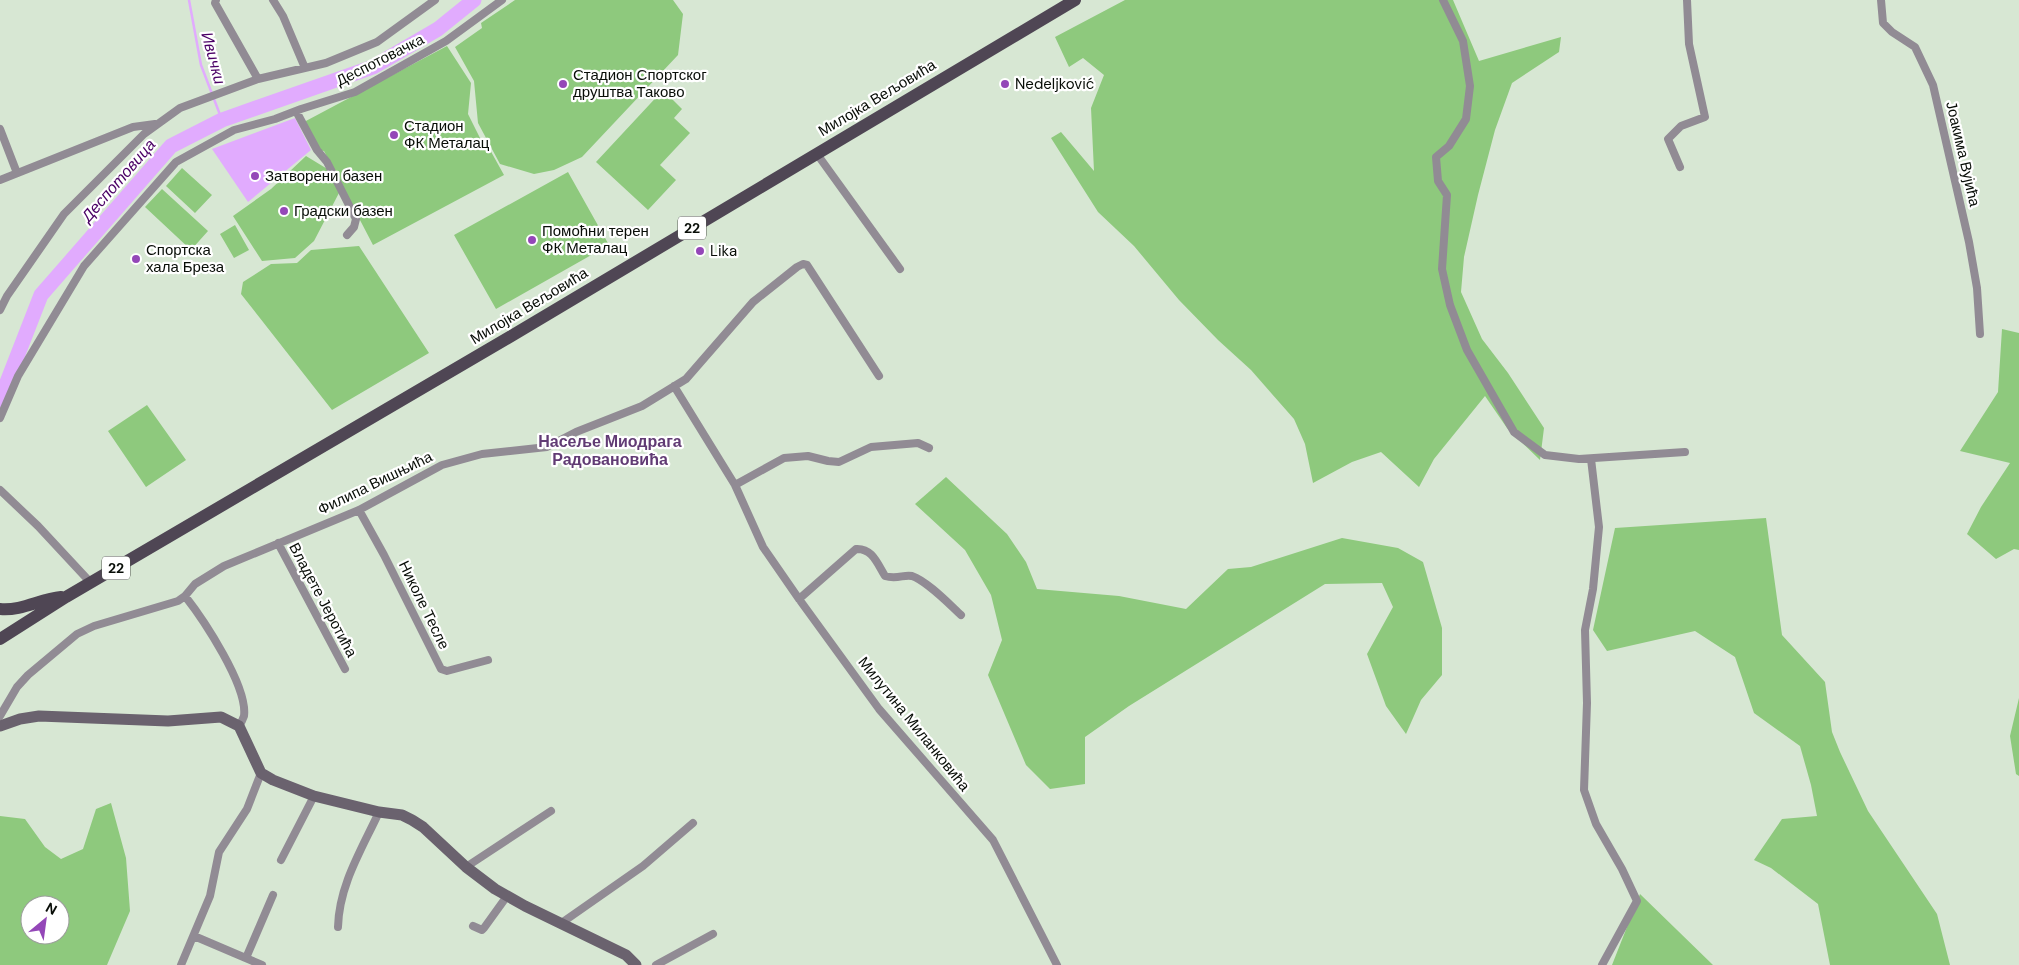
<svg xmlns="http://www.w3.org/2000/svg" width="2019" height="965" font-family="'DM Sans',sans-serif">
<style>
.green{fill:#8ec97d;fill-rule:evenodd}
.water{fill:#e1abfe}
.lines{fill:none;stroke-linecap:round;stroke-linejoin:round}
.stream{stroke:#e1abfe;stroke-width:2.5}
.river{stroke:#e1abfe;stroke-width:15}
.street{stroke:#918b94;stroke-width:8}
.secondary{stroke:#6a626e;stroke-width:11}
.primary{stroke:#4f4654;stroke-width:12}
.poi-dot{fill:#9447b8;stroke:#fff;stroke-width:2}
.labels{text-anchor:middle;stroke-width:4.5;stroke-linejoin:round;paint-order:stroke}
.shield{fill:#fff;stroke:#525651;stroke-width:1}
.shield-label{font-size:14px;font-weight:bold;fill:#080d07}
.street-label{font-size:15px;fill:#080d07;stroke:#fff}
.poi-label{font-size:15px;fill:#080d07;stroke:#fff;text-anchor:start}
.water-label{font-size:16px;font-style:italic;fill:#4a0065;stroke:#fff}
.neighbourhood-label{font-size:16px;font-weight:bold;fill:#613b74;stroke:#fff}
</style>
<rect width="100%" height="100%" fill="#d7e7d3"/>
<path class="green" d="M515,0H673L683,14L678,55L582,157L554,170L534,174L500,164L478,123L474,81L455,47L482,28L481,23Z
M1125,0H1453L1479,61L1561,37L1559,52L1512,83L1495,130L1478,195L1464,257L1461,292L1482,339L1508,373L1544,428L1540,460L1507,428L1485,396L1434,459L1419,487L1381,452L1352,462L1313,483L1305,444L1294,419L1251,370L1218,340L1179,300L1134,246L1098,212L1051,138L1061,132L1094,171L1091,108L1104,75L1083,58L1069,67L1055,37Z
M447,46L471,83L468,114L486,150L489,148L504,175L373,245L324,151L317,150L304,122Z
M663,90L682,109L674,118L690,133L660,165L676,180L648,210L596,162Z
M306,156L329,170L340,191L314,241L295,258L262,261L233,216L271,189Z
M182,168L212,195L195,213L166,186Z
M568,172L609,245L496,309L454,235Z
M162,189L208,231L191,250L145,207Z
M235,225L249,250L234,258L220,234Z
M359,246L429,353L332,410L241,294L243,282L271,264L297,263L311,250Z
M2002,329L2019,333V550L2014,549L1996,559L1967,534L1981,507L2010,463L1960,451L1998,392Z
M147,405L186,460L146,487L108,431Z
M946,477L1007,534L1026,562L1037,589L1119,596L1186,609L1228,569L1251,567L1342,538L1398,548L1423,562L1442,628V675L1421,700L1406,734L1386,706L1367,654L1393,607L1382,583L1325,584L1129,706L1085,737V784L1050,789L1026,765L988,675L1002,640L991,595L965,550L915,504Z
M1766,518L1782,635L1825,682L1832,732L1840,752L1868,811L1937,914L1950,965H1830L1818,904L1771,868L1754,860L1782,819L1817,816L1811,785L1800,746L1754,713L1735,657L1695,631L1607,651L1593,630L1615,528Z
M2019,698V776L2016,774L2010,736Z
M111,803L126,858L130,911L107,965H0V816L25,819L45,847L61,859L83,849L96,809ZM30,905H60V935H30Z
M1640,894L1713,965H1612Z"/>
<path class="water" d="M295,118L311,150L248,202L212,149Z"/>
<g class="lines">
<path class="stream" d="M189,0L201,65L222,120"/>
<path class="river" d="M0,400L41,295L171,146L222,120L373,67L438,29L474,0"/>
<path class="street" d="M216,0L215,3L258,79
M273,0L283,16L305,68
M1443,0L1463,41L1470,86L1466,119L1449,146L1436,157L1438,181L1447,195L1442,269L1450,305L1467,350L1514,432L1545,455L1579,459L1685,452
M1881,0L1883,23L1892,32L1915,47L1933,85L1969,242L1977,288L1980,334
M296,111L317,150L327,162L356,219L354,227L347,235
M0,129L17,173
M817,154L900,269
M1680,167L1668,139L1681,126L1705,117L1689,44L1687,0
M0,180L133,127L155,124
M0,310L7,296L64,214L144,134L180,108L258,79L326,63L377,42L435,0
M674,386L735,485L763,547L799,599L879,709L993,840L1057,965
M0,418L18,376L84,266L176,162L234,130L275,119L301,109L355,92L446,41L502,0
M1591,459L1599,527L1593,589L1585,630L1587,703L1584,790L1596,824L1622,869L1637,901L1602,965
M735,485L784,458L808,456L828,461L839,462L871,447L918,443L929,448
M0,490L38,526L91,583
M359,510L384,555L441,669L447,671L488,660
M278,543L345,669
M185,596C203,619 248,686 244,716C243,719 241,723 239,726
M799,599L856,549C872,548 877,563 885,576C897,580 904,574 912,576C927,581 949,604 961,615
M0,716L17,687L28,675L77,634L94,626L178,601L185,596L195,584L224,566L359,510L442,465L482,454L547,447L576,432L642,406L686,379L753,302L797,267L803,264L807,265L879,376
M281,860L314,796
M466,867L551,811
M560,924L643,866L693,823
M473,926L482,930L484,928L507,896
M338,927C339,885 362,849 379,812
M194,936L262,965
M246,958L273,895
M181,965L210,896L219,852L247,809L261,773
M656,965L713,934"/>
<path class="secondary" d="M0,726L20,719L39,716L168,721L221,717L239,726L261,773L273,780L314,796L379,812L402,815L412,820L423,827L466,867L495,889L525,906L626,955L636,965"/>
<path class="primary" d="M0,609C22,611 40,599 61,597
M0,639L66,597L513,335L1075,0"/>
</g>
<g class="poi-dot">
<circle cx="563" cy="84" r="5"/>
<circle cx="1005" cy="84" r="5"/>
<circle cx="394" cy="135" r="5"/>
<circle cx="255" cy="176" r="5"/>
<circle cx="284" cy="211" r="5"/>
<circle cx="532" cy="240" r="5"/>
<circle cx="700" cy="251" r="5"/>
<circle cx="136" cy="259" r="5"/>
</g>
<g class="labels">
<g class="shield">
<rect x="678" y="216.5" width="28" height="23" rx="4"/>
<rect x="102" y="556.5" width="28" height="23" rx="4"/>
</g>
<g class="shield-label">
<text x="692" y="233">22</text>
<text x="116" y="573">22</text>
</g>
<g class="street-label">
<text transform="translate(380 60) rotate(-27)" y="5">Деспотовачка</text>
<text transform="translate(877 98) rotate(-31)" y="5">Милојка Вељовића</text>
<text transform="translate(1963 154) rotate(77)" y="5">Јоакима Вујића</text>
<text transform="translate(529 306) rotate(-31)" y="5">Милојка Вељовића</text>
<text transform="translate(375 483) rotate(-26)" y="5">Филипа Вишњића</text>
<text transform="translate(323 600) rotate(62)" y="5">Владете Јеротића</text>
<text transform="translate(424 605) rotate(64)" y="5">Николе Тесле</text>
<text transform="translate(914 724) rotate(51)" y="5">Милутина Миланковића</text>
</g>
<g class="poi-label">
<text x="573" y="80">Стадион Спортског<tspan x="573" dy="17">друштва Таково</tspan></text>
<text x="1015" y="89">Nedeljković</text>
<text x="404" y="131">Стадион<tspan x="404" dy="17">ФК Металац</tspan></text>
<text x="265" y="181">Затворени базен</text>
<text x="294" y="216">Градски базен</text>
<text x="542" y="236">Помоћни терен<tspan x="542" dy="17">ФК Металац</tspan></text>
<text x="146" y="255">Спортска<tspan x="146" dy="17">хала Бреза</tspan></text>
<text x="710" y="256">Lika</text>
</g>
<g class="water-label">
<text transform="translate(214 58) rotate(75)" y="6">Ивички</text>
<text transform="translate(118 180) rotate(-49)" y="6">Деспотовица</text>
</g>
<g class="neighbourhood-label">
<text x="610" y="447">Насеље Миодрага<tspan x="610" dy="18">Радовановића</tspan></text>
</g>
</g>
<g transform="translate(45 920) rotate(29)"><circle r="24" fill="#ffffff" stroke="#9c9e9c"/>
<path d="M0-4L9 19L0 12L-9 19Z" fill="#9447b8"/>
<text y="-8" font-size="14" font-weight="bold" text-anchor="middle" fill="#080d07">N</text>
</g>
</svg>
